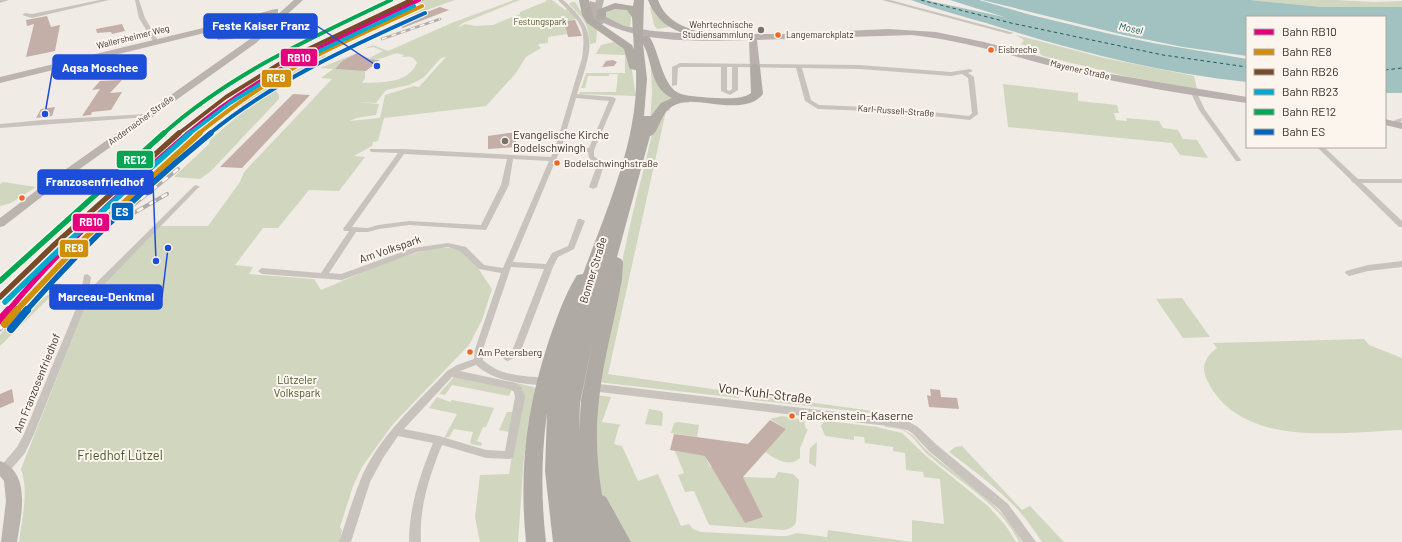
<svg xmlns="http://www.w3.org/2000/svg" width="1402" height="542" font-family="Barlow,sans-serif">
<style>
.green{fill:#d1d6bf;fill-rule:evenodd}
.water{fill:#a1c2c1}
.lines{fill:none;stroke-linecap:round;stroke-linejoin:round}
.ferry{stroke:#1f5a5e;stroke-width:1;stroke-dasharray:3.5 3;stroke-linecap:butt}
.building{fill:#c3afa7}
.street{fill:#c9c3be;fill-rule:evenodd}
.secondary{fill:#bab3ae;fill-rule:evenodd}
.primary{fill:#b8b1ad;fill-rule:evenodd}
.highway{fill:#afaaa4;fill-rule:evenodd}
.rail-far2-casing{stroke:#b1aca8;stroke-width:2.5}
.rail-far1-casing{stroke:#b1aca8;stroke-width:4}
.rail-casing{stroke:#b1aca8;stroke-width:4.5}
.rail-far2{stroke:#fbf5ee;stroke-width:1.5;stroke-dasharray:5;stroke-linecap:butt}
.rail-far1{stroke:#fbf5ee;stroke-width:2.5;stroke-dasharray:7;stroke-linecap:butt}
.rail{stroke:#fbf5ee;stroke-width:3;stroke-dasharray:9;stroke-linecap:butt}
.rail-1-far2-casing{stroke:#fbf5ee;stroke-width:6}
.rail-1-far1-casing{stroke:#fbf5ee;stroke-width:8}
.rail-1-casing{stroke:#fbf5ee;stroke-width:10}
.rail-2-far2-casing{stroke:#fbf5ee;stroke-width:6}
.rail-2-far1-casing{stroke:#fbf5ee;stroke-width:8}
.rail-2-casing{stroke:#fbf5ee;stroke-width:10}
.rail-3-far1-casing{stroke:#fbf5ee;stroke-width:6}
.rail-3-casing{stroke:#fbf5ee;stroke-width:8}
.rail-4-far1-casing{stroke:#fbf5ee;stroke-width:6}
.rail-4-casing{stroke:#fbf5ee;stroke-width:8}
.rail-5-far1-casing{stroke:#fbf5ee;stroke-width:6}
.rail-5-casing{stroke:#fbf5ee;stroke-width:8}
.rail-6-far2-casing{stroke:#fbf5ee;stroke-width:6}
.rail-6-far1-casing{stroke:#fbf5ee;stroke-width:8}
.rail-6-casing{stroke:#fbf5ee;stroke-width:10}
.rail-1-far2{stroke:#e5007d;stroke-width:4}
.rail-1-far1{stroke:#e5007d;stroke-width:5.5}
.rail-1{stroke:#e5007d;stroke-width:8}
.rail-2-far2{stroke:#d18e09;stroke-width:4}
.rail-2-far1{stroke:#d18e09;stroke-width:5.5}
.rail-2{stroke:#d18e09;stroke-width:8}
.rail-3-far1{stroke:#7a4b2a;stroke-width:4}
.rail-3{stroke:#7a4b2a;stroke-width:5.5}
.rail-4-far1{stroke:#00a9ce;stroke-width:4}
.rail-4{stroke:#00a9ce;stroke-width:5.5}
.rail-5-far1{stroke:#00a651;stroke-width:4}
.rail-5{stroke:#00a651;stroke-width:5.5}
.rail-6-far2{stroke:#0065bd;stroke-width:4}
.rail-6-far1{stroke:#0065bd;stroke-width:5.5}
.rail-6{stroke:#0065bd;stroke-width:8}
.poi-dot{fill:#7a716c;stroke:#fbf5ee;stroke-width:1.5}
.bus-dot{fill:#f26522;stroke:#fbf5ee;stroke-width:1.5}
.labels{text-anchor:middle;stroke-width:4;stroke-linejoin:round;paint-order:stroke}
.far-park-label{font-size:9px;fill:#4a5a2e;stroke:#fbf5ee}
.far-poi-label{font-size:9px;fill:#3b302b;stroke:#fbf5ee;text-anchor:end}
.far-bus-label{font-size:9px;fill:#3b302b;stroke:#fbf5ee;text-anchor:start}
.far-street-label{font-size:9px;fill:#3b302b;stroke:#fbf5ee}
.far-water-label{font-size:10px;font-style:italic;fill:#1f5a5e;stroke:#fbf5ee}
.bus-label{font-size:10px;fill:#3b302b;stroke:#fbf5ee;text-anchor:start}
.poi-label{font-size:11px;fill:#3b302b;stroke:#fbf5ee;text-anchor:start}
.street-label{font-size:11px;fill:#3b302b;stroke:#fbf5ee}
.park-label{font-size:11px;fill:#4a5a2e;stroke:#fbf5ee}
.near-bus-label{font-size:12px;fill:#3b302b;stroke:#fbf5ee;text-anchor:start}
.near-street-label{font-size:13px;fill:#3b302b;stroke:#fbf5ee}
.near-park-label{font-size:13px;fill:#4a5a2e;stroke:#fbf5ee}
.leader{fill:none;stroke:#1d4ed8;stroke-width:1.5}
.callout-dot{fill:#1d4ed8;stroke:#fbf5ee;stroke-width:1.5}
.callout{fill:#1d4ed8;stroke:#1d4ed8;stroke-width:1.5}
.callout-label{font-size:12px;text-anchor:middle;font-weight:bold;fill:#fff}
.line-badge{stroke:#fbf5ee;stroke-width:1.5}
.badge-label{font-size:11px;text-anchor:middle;font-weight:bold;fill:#fff}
</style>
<rect width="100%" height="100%" fill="#f0ebe5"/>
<path class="green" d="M423,0H455L353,36L350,35Z
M514,0H520L463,23L457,28L465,24L476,26L493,25L512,17L520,19L521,18L516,16L520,14V12L547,1L546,0H552L565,10L567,9L577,19L564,21L567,34L548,37V43L539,44L538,45L541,48L526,57L516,73L486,106L384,118L378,141L373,142L372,146L354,156L365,157L339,191L309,190L278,228H263L235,265L253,267L249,274L314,279L321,290C349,279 436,236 461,251C473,257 484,278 492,289L482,320L469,345L393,424L362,467L353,486L340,527L342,530L340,542H19C22,519 29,491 21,469L87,301L161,226H208L240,182L244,172L332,79L321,78L333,69L320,68L357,53L342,61L335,69L365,70V78L362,83C382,82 408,84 417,63C414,56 409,56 402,57L404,55L400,54L404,51L400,54C392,51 384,62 369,58L383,51L373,47L364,49L373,45L388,51L454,22ZM446,57L419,87L414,86L385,95L380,118L350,121L356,118L376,115L379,104L357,102L376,103L386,90L409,85L423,78L441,58Z
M1250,0H1336L1374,2L1402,1V7H1322Z
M572,2H575L589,24L597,30L596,43L590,44C588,22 584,19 569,4Z
M617,6L632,11L630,27L628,28L609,22L602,12Z
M650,7H652L657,16L670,27L657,29L654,25Z
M1016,35L1104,58L1194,76L1197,89L1125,76L1043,56L1039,53L1040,50L1021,44L1024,40Z
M614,42L627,50L631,65L636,96L579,94L580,92H616L618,74H609V76H588L585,88H581L586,73H625V55L596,54L601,45Z
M322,50L330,61L304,73L276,91L279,95V99L211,171L200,179L174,177L209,144L210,140L247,108L237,106L300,60Z
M650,51L660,86L679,98L650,123L652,92Z
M1003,84L1078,93V101L1117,105L1119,113H1114L1116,120L1127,121L1126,118L1159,121L1163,128L1178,130L1183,139L1197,140L1208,158L1180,155L1172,143L1008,127Z
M690,101L689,103H679L671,107L669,111H666L608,374L740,393L739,398L597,382C613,311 625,239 644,168C649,150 651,130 660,113C666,102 679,103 690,101Z
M3,182L36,187L11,203L0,206V184Z
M52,276H57L52,283L62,284L40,296L27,308L20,310Z
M55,292L48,299L0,346V335L14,317C29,319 39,295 55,292Z
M1182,298L1210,337L1183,338L1156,299Z
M1364,339L1369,345L1402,358V430C1340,432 1242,449 1208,382C1200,367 1205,357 1217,348L1213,343Z
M454,377L512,389L509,396L452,385L445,395L439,394Z
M517,383L537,388L524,457L518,542H480L475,517L480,475L509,474L522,396Z
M749,394L880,412L881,414L753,400Z
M596,395L611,397L602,422L622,425L619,426L614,444L622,446L638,481L658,474L681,526L689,524L693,529L701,532L778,536H787L797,533L827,537L828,530L912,542V520L944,524L940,479L924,477L923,472L906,470L905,453L893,451V447L865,443L864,437L854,436V440L825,436L821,426L824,421H828L877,427L902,433L925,455L988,506L1006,526L1016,542H629C623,534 613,524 609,515C592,477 596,435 596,395Z
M437,397L450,402L452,400L494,408L486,427H483L477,441L482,443L481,446L471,444L470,442L473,432L454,429L449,437L444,438L457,414L429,408Z
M649,409L661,411L663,414L662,426L645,424Z
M507,412H513L510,432L499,430Z
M782,416L804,420L806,429H808L800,448V458C789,468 776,459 765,452L786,429L770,419Z
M678,422L699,425L697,437L671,433L674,423Z
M885,425C893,427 901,428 908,432C917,437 922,447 930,453C963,480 1002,504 1022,542H1019C1000,503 959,482 927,454C920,447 915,438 906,432C899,428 893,428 885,427Z
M817,442L816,467L809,463L810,448Z
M962,446L1022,510L1030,506L1064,542H1042C1035,532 1028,521 1020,512C999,489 974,471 949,452L955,447Z
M675,451L708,456L707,460L710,467H713L763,517L743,477L775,478L778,472L793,474L799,480L796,522C794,527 790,529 784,530L709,525L694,491L685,492L678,475L684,473Z"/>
<path class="water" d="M911,0H925L1004,17L950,0H979L1031,15L1106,33L1153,43L1247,59V82C1158,73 1072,50 986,23C961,16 936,9 911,0Z
M982,0H1250L1322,7H1402V93H1385V17H1247V56L1183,47L1124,35Z"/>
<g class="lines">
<path class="ferry" d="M921,0L1011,23L1163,55L1247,67
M1385,70L1402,68"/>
</g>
<path class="building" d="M440,7L449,10L403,28L395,24Z
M47,16L51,27L60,25L55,51L26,57L34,24L27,26L26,20Z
M575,20L582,36L568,37L564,21Z
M122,24L125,31L112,34L111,32L97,33L96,29Z
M230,28H242L233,39L217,40L225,30Z
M357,53L370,59L380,60L366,71L335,69L342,61Z
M613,60L617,62L614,66L602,67L606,61Z
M122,80L110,93L122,92L111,110L92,112L91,115L82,116L100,89L92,90L100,81Z
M293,94L310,95L242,168L220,167Z
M55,107L52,116L36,118L41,109Z
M516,132V147L488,149V136Z
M12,389L14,402L0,408V394Z
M930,389L940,390L941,397L957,398L959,409L929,407L927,395L931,396Z
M770,420L786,429L743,477L763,517L745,523L705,456L670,450L674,434L748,444Z"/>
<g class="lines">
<path class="street" d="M0,0H9L0,3Z
M100,0H109L32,18L22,15L25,13L32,14Z
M135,0H139L145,18L159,42L158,43H154L139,18Z
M558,0H563C602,33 590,52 577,94L613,97L616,99L594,150V156L604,165L597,187L593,189L589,187L597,165L589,158L588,152L560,150L513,262L546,264L552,253L568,246L578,219H581L585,221L574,249L558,257L553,267L520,353L519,355L508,361L505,360L503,358L505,356L512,351L544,269L511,267L483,349V360C501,377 525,376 548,378L551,379L553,382L551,385L548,386C523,383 496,383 476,365L460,371L516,383L521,387L525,397L513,458L509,459L486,458L442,445C429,477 419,508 421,542H409C409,507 420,475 433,443L398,436L383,458L370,482L351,542H339C346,522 352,501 360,481C377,438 416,404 447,371L457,365L474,359L475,349L501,273L479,269L460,251L448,247L417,252L342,280L262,274L258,271L262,268L321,273L349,231H344L343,229L398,153L372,152L370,151V149H403L551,157L555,148L582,58C587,24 579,22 558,0ZM576,98L609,101L589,148L562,146ZM404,154L507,159L501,185L481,225L409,221L378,225L368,228L352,227ZM513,159L549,161L503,268L484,265L466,247L448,243L413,248L341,274L329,273L356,232H368L379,229L409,225L486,230L509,185ZM452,377L510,389L514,392L515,397L505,451L486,450L439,436L404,429Z
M882,0H890L1014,33L1009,34Z
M680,63L860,65L951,72L970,69L973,71L968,73L974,77L978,114L970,120L894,112L818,109L805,101L796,68L738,67V90L730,95L721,91V67H681L678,68L677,85L672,86V67ZM727,67H732V89L729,91L727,90ZM802,68L860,69L951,76L962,74L968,78L972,113L969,116L894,108L819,105L811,100Z
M1194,91L1197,93L1205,110L1241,160L1240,161H1236L1199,110L1191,93Z
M146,114L149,116L148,117L0,128V124L43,120Z
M1402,118L1400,126H1396L1394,121L1395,120Z
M1317,147H1324L1358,179H1402V183H1362L1402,221V227H1399L1354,183L1352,182L1351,180Z
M196,185L200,187L198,188L87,302L34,434L25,453L8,473L4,474L0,473V467L17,447L24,434L80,299L84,275L87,274L91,277L89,290L194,186Z
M1402,261V267L1368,271L1349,276L1345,273L1346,271L1368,265Z
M591,383L888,418L909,422L918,427L937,445L1008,504L1036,542H1023L1000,510L929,451L912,433L907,430L888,426L591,391L588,390L586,387L588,384Z"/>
<path class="secondary" d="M294,0H303L256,43L53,188L4,226L0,227V218L45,184L250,39Z
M596,0H604L601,12L605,18L604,20H598L593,12Z
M275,9H278V13L229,27L0,83V77L224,23Z
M0,461C32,473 21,516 17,542H1L6,501L4,481L0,476Z"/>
<path class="primary" d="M590,1L597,3L596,14L598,16H604L624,26L653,31L693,34H783L888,29L936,32L984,42L1099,72L1247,97V103C1190,95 1133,86 1077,73C1022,59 969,41 912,35L757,40L760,67L755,70L750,67L749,40C702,41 647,44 604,23L600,26L588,15Z
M1385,119L1402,123V129L1385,125Z"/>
<path class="highway" d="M579,0H589L594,19L632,45L634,49L632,17L627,10L615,9L606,12V18L601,21L596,18L597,10L615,3L633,6L634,0H644L643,36H649C660,52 662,88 681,94C691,97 704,97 715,98C726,98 742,100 751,93L750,67L755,64L760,67L763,94C747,115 706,100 685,102C657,106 662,133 650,136L617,257L621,259L623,262L622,279C615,320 603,359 599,400C595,432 597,464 602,495L606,497L631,542H553L545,471L547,413C541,457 541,499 546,542H526C519,471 526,411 548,343C556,320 564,296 577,275L583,274C606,210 639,140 636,70L630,69L629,67L624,49L587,23L582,15ZM643,44C653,62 650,88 672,98L661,103L651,116H644L647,79ZM593,341L581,400L579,432L580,403Z
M648,0H658C667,24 688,29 712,35L713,37L708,40C681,34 659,28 648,0Z"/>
<g class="rail-far2-casing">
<path id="rail-far2" d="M382,39L440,19
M192,134C259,75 342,39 422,0"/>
</g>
<g class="rail-far1-casing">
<path id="rail-far1" d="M125,218L167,194
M75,252L178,169
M34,278L58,254
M16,311L61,258L193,133"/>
</g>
<g class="rail-casing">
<path id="rail" d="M0,329L17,310"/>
</g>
<use href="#rail-far2" class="rail-far2"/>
<use href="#rail-far1" class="rail-far1"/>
<use href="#rail" class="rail"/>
<g class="rail-1-far2-casing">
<path id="rail-1-far2" d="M187,134C256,75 337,38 419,0"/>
</g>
<g class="rail-1-far1-casing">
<path id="rail-1-far1" d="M8,311C62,246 125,188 189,133"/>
</g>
<g class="rail-1-casing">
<path id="rail-1" d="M0,320L9,310"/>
</g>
<g class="rail-2-far2-casing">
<path id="rail-2-far2" d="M198,134C218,118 238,103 259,89C310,55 367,32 422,6"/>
</g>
<g class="rail-2-far1-casing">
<path id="rail-2-far1" d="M16,311L86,237L200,133"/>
</g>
<g class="rail-2-casing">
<path id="rail-2" d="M5,324L17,310"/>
</g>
<g class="rail-3-far1-casing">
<path id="rail-3-far1" d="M178,134L226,97L287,59L411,0"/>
</g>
<g class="rail-3-casing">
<path id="rail-3" d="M0,297L55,244L179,133"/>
</g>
<g class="rail-4-far1-casing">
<path id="rail-4-far1" d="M189,134L230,103L290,65L414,6"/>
</g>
<g class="rail-4-casing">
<path id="rail-4" d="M5,302L60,249L190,133"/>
</g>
<g class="rail-5-far1-casing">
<path id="rail-5-far1" d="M163,134C230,74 311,38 391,0"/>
</g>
<g class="rail-5-casing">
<path id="rail-5" d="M0,281L164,133"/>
</g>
<g class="rail-6-far2-casing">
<path id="rail-6-far2" d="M209,134C274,81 349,47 425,13"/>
</g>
<g class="rail-6-far1-casing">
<path id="rail-6-far1" d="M26,311C82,247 145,187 211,133"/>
</g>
<g class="rail-6-casing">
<path id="rail-6" d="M11,329L27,310"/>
</g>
<use href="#rail-1-far2" class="rail-1-far2"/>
<use href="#rail-1-far1" class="rail-1-far1"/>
<use href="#rail-1" class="rail-1"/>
<use href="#rail-2-far2" class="rail-2-far2"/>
<use href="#rail-2-far1" class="rail-2-far1"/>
<use href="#rail-2" class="rail-2"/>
<use href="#rail-3-far1" class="rail-3-far1"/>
<use href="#rail-3" class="rail-3"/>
<use href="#rail-4-far1" class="rail-4-far1"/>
<use href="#rail-4" class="rail-4"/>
<use href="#rail-5-far1" class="rail-5-far1"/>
<use href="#rail-5" class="rail-5"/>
<use href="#rail-6-far2" class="rail-6-far2"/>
<use href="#rail-6-far1" class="rail-6-far1"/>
<use href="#rail-6" class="rail-6"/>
</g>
<g class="poi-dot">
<circle cx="761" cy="30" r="4"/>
<circle cx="505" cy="141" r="4"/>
</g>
<g class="bus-dot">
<circle cx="778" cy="35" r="3.5"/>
<circle cx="991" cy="50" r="3.5"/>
<circle cx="557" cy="163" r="3.5"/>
<circle cx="22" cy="198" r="3.5"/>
<circle cx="470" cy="352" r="3.5"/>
<circle cx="792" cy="416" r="3.5"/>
</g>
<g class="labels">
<g class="far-park-label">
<text x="540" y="25">Festungspark</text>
</g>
<g class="far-poi-label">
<text x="753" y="28">Wehrtechnische<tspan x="753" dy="10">Studiensammlung</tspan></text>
</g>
<g class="far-bus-label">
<text x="786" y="38">Langemarckplatz</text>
<text x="998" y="53">Eisbreche</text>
</g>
<g class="far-street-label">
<text transform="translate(133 37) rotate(-14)" y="3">Wallersheimer Weg</text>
<text transform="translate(1080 70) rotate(13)" y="3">Mayener Straße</text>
<text transform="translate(896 111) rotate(4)" y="3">Karl-Russell-Straße</text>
<text transform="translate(141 120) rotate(-36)" y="3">Andernacher Straße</text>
</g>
<g class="far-water-label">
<text transform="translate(1131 28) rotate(12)" y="4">Mosel</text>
</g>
<g class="bus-label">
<text x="564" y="167">Bodelschwinghstraße</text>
<text x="478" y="356">Am Petersberg</text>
</g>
<g class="poi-label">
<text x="513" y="139">Evangelische Kirche<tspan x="513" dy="13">Bodelschwingh</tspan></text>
</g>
<g class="street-label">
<text transform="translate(390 249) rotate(-19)" y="4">Am Volkspark</text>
<text transform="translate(593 270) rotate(-73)" y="4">Bonner Straße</text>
<text transform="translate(37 383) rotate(-68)" y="4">Am Franzosenfriedhof</text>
</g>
<g class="park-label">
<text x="297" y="384">Lützeler<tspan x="297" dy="13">Volkspark</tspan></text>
</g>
<g class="near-bus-label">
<text x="800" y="420">Falckenstein-Kaserne</text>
</g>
<g class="near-street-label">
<text transform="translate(765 393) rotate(7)" y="5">Von-Kuhl-Straße</text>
</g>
<g class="near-park-label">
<text x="120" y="460">Friedhof Lützel</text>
</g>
</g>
<path class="leader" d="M377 66L317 26M45 114L53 67M156 261L153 182M168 248L162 297"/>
<g class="callout-dot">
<circle cx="377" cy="66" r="4"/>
<circle cx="45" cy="114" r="4"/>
<circle cx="156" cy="261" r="4"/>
<circle cx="168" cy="248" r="4"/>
</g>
<g class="callout">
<rect x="204" y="14" width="113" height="24" rx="4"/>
<rect x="53" y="55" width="93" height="24" rx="4"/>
<rect x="38" y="170" width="115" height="24" rx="4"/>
<rect x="50" y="285" width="112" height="24" rx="4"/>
</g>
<g class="callout-label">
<text x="261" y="30">Feste Kaiser Franz</text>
<text x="100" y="72">Aqsa Moschee</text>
<text x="95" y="186">Franzosenfriedhof</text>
<text x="106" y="301">Marceau-Denkmal</text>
</g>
<g class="line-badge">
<rect x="280" y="48" width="38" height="19" rx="4" fill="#e5007d"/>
<rect x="261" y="69" width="31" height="19" rx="4" fill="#d18e09"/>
<rect x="116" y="150" width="38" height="19" rx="4" fill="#00a651"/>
<rect x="111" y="202" width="23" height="19" rx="4" fill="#0065bd"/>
<rect x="72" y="213" width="38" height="19" rx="4" fill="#e5007d"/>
<rect x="59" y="239" width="30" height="19" rx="4" fill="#d18e09"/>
</g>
<g class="badge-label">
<text x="299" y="62">RB10</text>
<text x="276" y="82">RE8</text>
<text x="135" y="164">RE12</text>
<text x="122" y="216">ES</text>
<text x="91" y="226">RB10</text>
<text x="74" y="252">RE8</text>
</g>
<rect x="1246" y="16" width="140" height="132" fill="#fbf5ee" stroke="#aea6a0"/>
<rect x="1254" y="29" width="20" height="6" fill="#e5007d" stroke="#aea6a0"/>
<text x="1282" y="36" font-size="12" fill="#3b302b">Bahn RB10</text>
<rect x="1254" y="49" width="20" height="6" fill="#d18e09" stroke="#aea6a0"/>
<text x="1282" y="56" font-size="12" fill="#3b302b">Bahn RE8</text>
<rect x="1254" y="69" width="20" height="6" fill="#7a4b2a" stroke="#aea6a0"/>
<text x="1282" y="76" font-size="12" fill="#3b302b">Bahn RB26</text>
<rect x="1254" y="89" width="20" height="6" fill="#00a9ce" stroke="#aea6a0"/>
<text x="1282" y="96" font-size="12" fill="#3b302b">Bahn RB23</text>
<rect x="1254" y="109" width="20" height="6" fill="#00a651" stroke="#aea6a0"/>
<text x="1282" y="116" font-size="12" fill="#3b302b">Bahn RE12</text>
<rect x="1254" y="129" width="20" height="6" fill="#0065bd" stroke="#aea6a0"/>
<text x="1282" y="136" font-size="12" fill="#3b302b">Bahn ES</text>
</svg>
